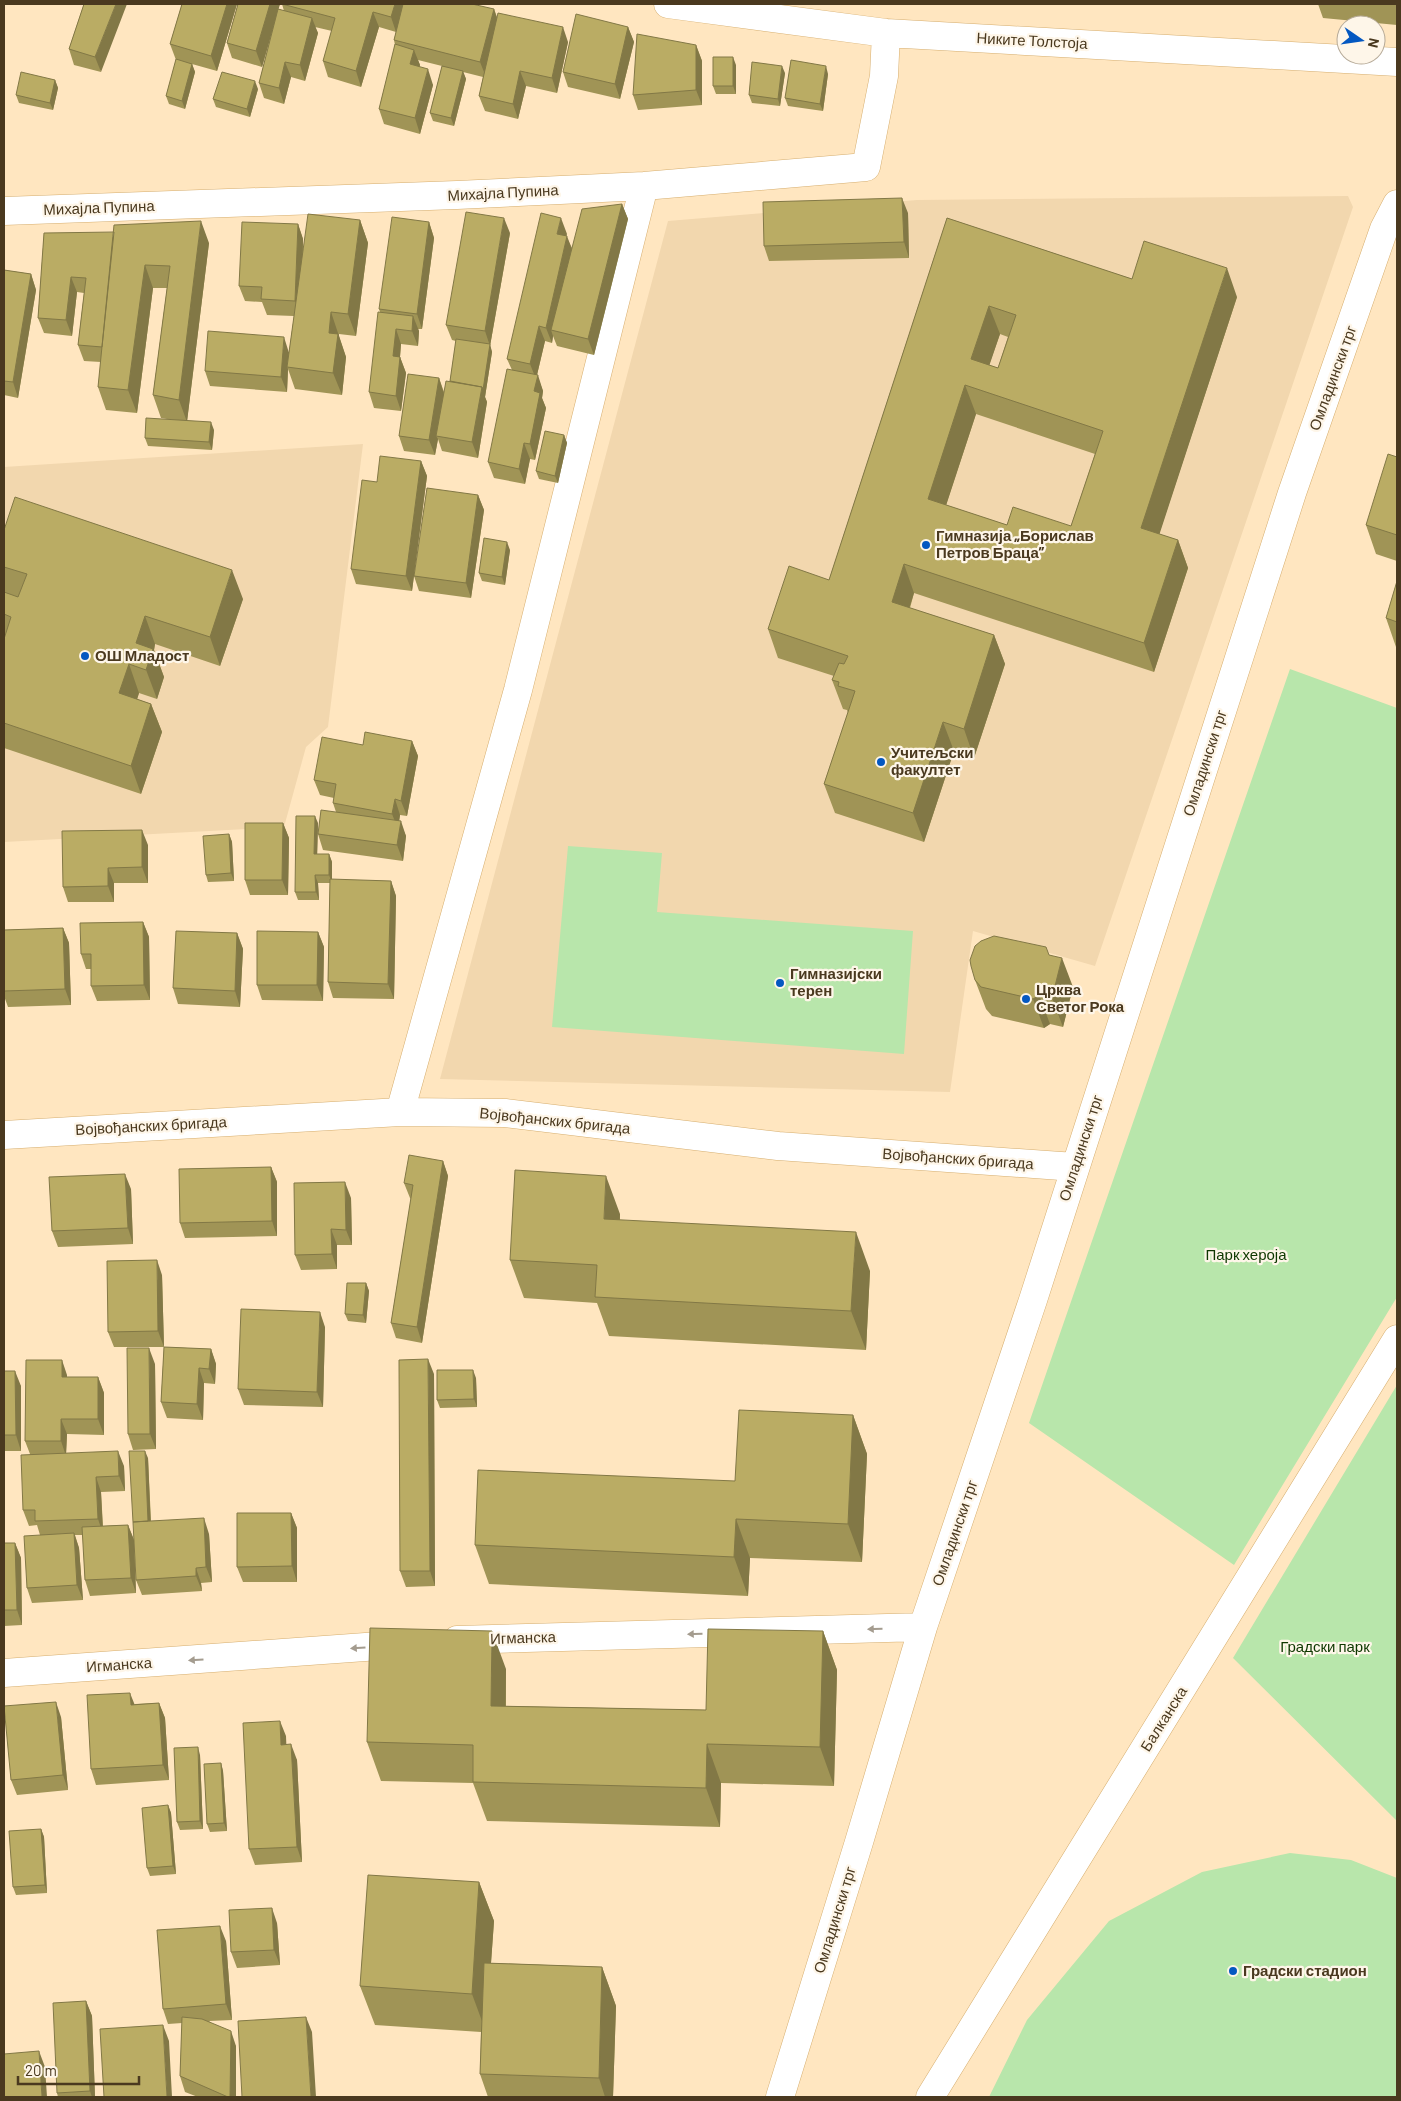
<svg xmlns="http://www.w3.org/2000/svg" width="1401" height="2101" font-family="Barlow,sans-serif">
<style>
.built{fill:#f2d7ae}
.green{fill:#b8e6ab}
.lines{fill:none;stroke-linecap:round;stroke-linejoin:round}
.minor-casing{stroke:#d6ae6e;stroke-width:29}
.minor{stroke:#fff;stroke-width:28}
.wall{fill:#a09456;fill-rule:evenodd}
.shaded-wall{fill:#827846}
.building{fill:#baac64;stroke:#827846;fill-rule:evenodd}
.oneway{fill:#a49c8f}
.poi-dot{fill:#0458c1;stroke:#fef6e9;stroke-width:2}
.labels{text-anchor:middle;stroke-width:4.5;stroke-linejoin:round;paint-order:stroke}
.street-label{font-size:15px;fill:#4a391f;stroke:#fef6e9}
.poi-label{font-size:15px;font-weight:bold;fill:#4a391f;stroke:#fef6e9;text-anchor:start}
.park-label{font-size:15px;fill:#0e3800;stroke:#fef6e9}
</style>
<rect width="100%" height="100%" fill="#ffe6c0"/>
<path class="built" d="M1348,196L1353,207L1095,966L973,931L950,1092L440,1079L668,221L917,200Z
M363,444L328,727L306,747L284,827L4,842V467Z"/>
<path class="green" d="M1290,669L1397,708V1297L1234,1565L1029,1423Z
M568,846L662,853L657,912L913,931L904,1054L552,1027Z
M1397,1385V1821L1233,1658Z
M1290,1853L1351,1860L1397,1878V2097H989L1027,2020L1109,1921L1202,1872Z"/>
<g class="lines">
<g class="minor-casing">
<path id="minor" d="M668,4L886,33L1397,62
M4,211L457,195L644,186L866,167L884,76L886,33
M400,1112L518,690L644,186
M4,1135L400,1112L505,1113L778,1146L1075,1167
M457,1640L923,1627
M4,1673L407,1644
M780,2097L859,1842L923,1627L1033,1300L1292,493L1384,229L1397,204
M930,2097L1397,1339"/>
</g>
<use href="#minor" class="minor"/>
</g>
<path class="wall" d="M84,4L101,72L74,65L69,49Z
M182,4H237L217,71L192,64L195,72L185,109L169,104L166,96L176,60L170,44Z
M238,4H280L278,9L284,11L282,4L494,9L497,17L568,42L557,93L526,86L518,119L485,111L479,96L483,77L463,72L466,79L454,126L433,121L430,113L442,66L418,60L420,65L419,67L433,85L420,134L384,124L379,109L395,45L394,40L396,32L379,27L361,87L328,77L323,61L332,31L315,27L318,33L305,81L291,77L284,104L264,98L259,83L274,25L262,67L232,58L227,43Z
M1318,4H1397V25L1323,18Z
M628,27L634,42L620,99L568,87L563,72Z
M696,45L702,61V105L638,110L633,95Z
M736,65V94H716L713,86Z
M785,73L780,106L752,103L749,95Z
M828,74L823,111L788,106L785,98Z
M55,80L58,88L53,110L19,103L16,95Z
M258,89L250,117L216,107L213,99Z
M622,204L628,219L594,355L557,346L553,336L552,343L545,341L537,375L543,391L542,398L546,408L535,460L530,459L525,484L494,478L488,462L512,370L507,359L567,234L566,236L572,248Z
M908,213L909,258L769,261L764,246Z
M947,218L1132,279L1237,297L1159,534L1178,540L1188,568L1154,672L914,593L910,608L994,635L1005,664L974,758L954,751L924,842L835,813L824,784L848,713L847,710L843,709L832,680L834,676L778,658L768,629L829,580ZM1000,334L1008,337L998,368L989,365ZM976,414L1095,454L1071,526L1007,525L946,505Z
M360,220L368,243L356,336L339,334V336L346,357L342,395L295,389L288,369L287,392L210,386L205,371L289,352L294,316L267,315L262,302L245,301L239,286L298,224L303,239V249Z
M429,222L434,238L422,329H418L419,331L418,346L401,344L400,357L406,373L401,411L374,408L369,392L380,312L379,309Z
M44,233L209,243L187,421L214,430L212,450L148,446L145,438L173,420L161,418L153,395L167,288H153L137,413L106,410L98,387L101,362L84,361L78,345L84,293L77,292L72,336L44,333L38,318Z
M510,233L490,346L492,352L485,397L487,402L478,458L442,451L438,439L435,455L404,451L399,436L439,378L444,392L450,381L456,341L452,340L446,325Z
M4,270L31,274L36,290L18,398L4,395Z
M564,435L567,443L558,483L539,479L536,471Z
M1397,457V561L1376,554L1366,525Z
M421,461L427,476L412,591L356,584L351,569L377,482Z
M478,495L484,510L471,598L419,591L414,576Z
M4,530L243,599L220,666L155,644L154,650L164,677L157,699L139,693L137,699L151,704L162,732L141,794L4,748V639L5,636L4,634V592L19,597L4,592Z
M510,550L505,585L482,581L479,573Z
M1397,581V648L1396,647L1386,618Z
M412,741L418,756L407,816L400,815L399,821L406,836L403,861L323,850L318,834L336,812L333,803L334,798L320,795L314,780L363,745Z
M283,823L289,838L288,895H250L245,880Z
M318,823L317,854H329L332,862V880L391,881L396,896L394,999L333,998L328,982L330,883H318L319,900H298L295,892Z
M229,834L232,842L234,881L208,882L206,875Z
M148,845V883H114V902H68L63,887Z
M143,922L149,937L150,1000L97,1001L91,986V969H86L81,954Z
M63,928L69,943L71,1005L8,1007L4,996V930Z
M318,932L324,947L323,1001L262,1000L257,985Z
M237,933L243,949L240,1007L178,1004L173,988Z
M1049,955L1073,987L1063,1027L1050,1024L1044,1028L992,1016L986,1009L975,980Z
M443,1161L448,1176L422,1343L396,1338L391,1323L411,1199L410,1198L404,1183Z
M271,1167L277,1182V1236L185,1238L180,1223Z
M131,1189L133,1244L58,1247L52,1231Z
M351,1198L352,1245H337V1269L301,1270L295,1255Z
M620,1214V1220L870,1271L866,1350L609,1336L597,1303L524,1298L510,1260Z
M162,1275L164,1347L211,1349L216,1364L215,1384L204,1383L203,1420L167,1418L161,1402L164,1347H114L108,1332Z
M366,1283L369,1291L366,1323L348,1321L345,1314Z
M325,1327L323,1407L244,1405L238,1389Z
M155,1364L156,1449L133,1450L128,1434Z
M4,1371L21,1386V1451H4Z
M434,1374L435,1586L406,1587L400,1571Z
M67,1375V1377H98L104,1393V1435L67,1434L66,1453L124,1466L125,1491L101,1492L103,1526L128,1525L134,1540L136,1593L90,1596L85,1580L83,1535H75L79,1548L83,1600L32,1603L27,1588L40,1535L37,1525L29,1526L23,1510L30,1454L25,1441Z
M476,1378L477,1407L440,1408L437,1400Z
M853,1415L867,1454L862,1562L750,1558L748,1596L489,1584L475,1545L735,1481Z
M148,1458L151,1521L209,1534L212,1582L201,1583L202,1591L142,1595L136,1580Z
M291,1513L297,1528V1582H243L237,1567Z
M4,1543H15L21,1558L22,1625L4,1626Z
M823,1631L837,1670L834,1786L721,1783L720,1827L487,1821L473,1783L381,1781L367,1742L506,1669V1706L706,1710Z
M159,1703L165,1718L169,1780L96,1785L91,1769L135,1704Z
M61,1717L68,1790L17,1795L11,1780Z
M286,1736V1745L297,1760L302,1862L255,1865L249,1849Z
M200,1755L203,1829L180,1830L177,1822Z
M221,1763L223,1771L227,1831L210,1832L207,1824Z
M168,1805L171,1813L176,1874L150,1876L147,1868Z
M41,1829L44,1837L47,1893L16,1895L13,1887Z
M479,1882L494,1921L491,1963L602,1967L616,2006L613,2097H488L480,2074L481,2032L375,2025L360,1986Z
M277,1923L280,1965L237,1968L231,1952Z
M226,1941L232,2020L209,2021L236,2046V2097H198L185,2092L180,2076L182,2023L168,2024L163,2009Z
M86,2001L92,2016L95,2097H58L57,2093Z"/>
<path class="shaded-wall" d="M116,4H127L101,72L95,57Z
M227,4H237L217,71L211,56Z
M270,4H280L262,67L256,51Z
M395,4H405L396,32L391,17Z
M494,9L499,25L486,77L480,62Z
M373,12L379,27L361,87L356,71Z
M312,18L318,33L305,81L300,65Z
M563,27L568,42L557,93L552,78Z
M628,27L634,42L620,99L615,84Z
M696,45L702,61V105L696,90Z
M414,50L420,65L416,80L410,64Z
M733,57L736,65V94L733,86Z
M285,62L291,77L284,104L279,88Z
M192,64L195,72L185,109L182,101Z
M782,66L785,73L780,106L778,99Z
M826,66L828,74L823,111L820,104Z
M428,69L433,85L420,134L415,118Z
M463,71L466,79L454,126L451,118Z
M520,71L526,86L518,119L513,104Z
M55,80L58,88L53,110L50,103Z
M255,81L258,89L250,117L247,109Z
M902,198L908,213L909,258L904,242Z
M622,204L628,219L594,355L588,339Z
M504,218L510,233L490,346L485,331Z
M561,218L567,234L563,249L557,234Z
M360,220L368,243L356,336L348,314Z
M201,221L209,243L187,422L179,400Z
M429,222L434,238L422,329L417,314Z
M298,224L303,239L301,316L295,301Z
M567,236L573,252L551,330L553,336L552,343L546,328Z
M145,265L153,288L137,413L128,390Z
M1227,268L1237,297L1152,557L1141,528Z
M31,274L36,290L18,398L13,382Z
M71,277L77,292L72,336L66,320Z
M989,306L1000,334L982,387L971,359Z
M331,312L346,357L342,395L333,373L329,333Z
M413,316L419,331L418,346L412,331Z
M539,326L545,341L536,379L530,364Z
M396,329L401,344L399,369L400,357L406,373L401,411L396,396L393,356Z
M284,337L289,353L287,367L288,369L287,392L281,377Z
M490,344L492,352L485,397L487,402L478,458L472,442Z
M538,375L543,391L542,398L546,408L535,460L530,444L534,391Z
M439,378L444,394L436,436L438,439L435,455L429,440Z
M965,385L976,414L939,527L928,499Z
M211,422L214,430L212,450L209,442Z
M564,435L567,443L558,483L555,476Z
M524,443L530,459L525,484L519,469Z
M421,461L427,476L412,591L406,576Z
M478,495L484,510L471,598L466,583Z
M1178,540L1188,568L1154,672L1144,643Z
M507,542L510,550L505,585L502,577Z
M904,564L914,593L902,631L892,602Z
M232,570L243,599L220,666L210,637Z
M145,616L155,644L154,650L164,677L157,699L136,643Z
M994,635L1005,664L974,758L964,729Z
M129,664L139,693L130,722L119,693Z
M151,704L162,732L141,794L131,766Z
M943,722L954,751L924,842L913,813Z
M412,741L418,756L407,816L401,801Z
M395,799L400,815L398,829L392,814Z
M315,816L318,823L317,862L314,854Z
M401,821L406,836L403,861L397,845Z
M283,823L289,838L288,895L282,880Z
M142,830L148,845V883L142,867Z
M229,834L232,842L234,881L231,873Z
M329,854L332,862V883L329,875Z
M108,868L114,883V902L108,886Z
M315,875L318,883L319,900L316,892Z
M391,881L396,896L394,999L388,984Z
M143,922L149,937L150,1000L144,985Z
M63,928L69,943L71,1005L65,989Z
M318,932L324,947L323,1001L317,985Z
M237,933L243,949L240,1007L235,991Z
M1062,958L1073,987L1063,1027L1052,998Z
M1039,995L1050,1024L1044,1028L1033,999Z
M443,1161L448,1176L422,1343L417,1327Z
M271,1167L277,1182V1236L272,1221Z
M125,1174L131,1189L133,1244L128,1228Z
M606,1176L620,1214L618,1258L604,1219Z
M345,1182L351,1198L352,1245L346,1230Z
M331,1229L337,1245V1269L332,1254Z
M856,1232L870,1271L866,1350L851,1311Z
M157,1260L162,1275L164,1347L158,1331Z
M366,1283L369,1291L366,1323L363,1315Z
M320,1312L325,1327L323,1407L317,1392Z
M149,1348L155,1364L156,1449L150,1434Z
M211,1349L216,1364L215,1384L209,1369Z
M428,1359L434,1374L435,1586L430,1571Z
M62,1360L67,1375V1393L62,1377Z
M199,1368L204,1383L203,1420L197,1404Z
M473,1370L476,1378L477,1407L474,1399Z
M15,1371L21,1386V1451L16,1435Z
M98,1377L104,1393V1435L98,1419Z
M853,1415L867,1454L862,1562L848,1524Z
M61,1419L67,1434L66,1456L61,1441Z
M118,1451L124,1466L125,1491L119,1476Z
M145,1451L148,1458L151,1530L148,1523Z
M96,1477L101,1492L103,1534L98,1519Z
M291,1513L297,1528V1582L292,1566Z
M204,1518L209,1534L212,1582L206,1567Z
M736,1519L750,1558L748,1596L734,1557Z
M128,1525L134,1540L136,1593L131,1578Z
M74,1533L79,1548L83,1600L77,1585Z
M15,1543L21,1558L22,1625L17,1610Z
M196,1568L201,1583L202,1591L196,1576Z
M492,1631L506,1669L505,1745L491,1706Z
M823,1631L837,1670L834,1786L820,1747Z
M130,1693L136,1708L131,1705Z
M56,1702L61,1717L68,1790L63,1775Z
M159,1703L165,1718L169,1780L163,1765Z
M280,1721L286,1736L287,1761L281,1745Z
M291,1744L297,1760L302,1862L297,1847Z
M707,1744L721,1783L720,1827L706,1788Z
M198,1747L200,1755L203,1829L200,1821Z
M221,1763L223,1771L227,1831L224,1823Z
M168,1805L171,1813L176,1874L173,1866Z
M41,1829L44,1837L47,1893L45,1885Z
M479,1882L494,1921L486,2032L472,1994Z
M272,1908L277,1923L280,1965L274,1950Z
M220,1926L226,1941L232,2020L226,2004Z
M602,1967L616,2006L613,2097H605L599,2078Z
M86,2001L92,2016L95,2097H92L90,2091Z
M306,2017L312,2032L316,2097H311Z
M163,2025L169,2041L172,2097H167Z
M231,2031L236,2046V2097H230Z
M39,2051L45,2067L47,2097H42Z"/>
<path class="building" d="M84,4H116L95,57L69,49Z
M182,4H227L211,56L170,44Z
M238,4H270L256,51L227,43Z
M282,4H395L391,17L373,12L356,71L323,61L335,18Z
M403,4H472L494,9L480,62L394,40Z
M278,9L312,18L300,65L285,62L279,88L259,83Z
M498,13L563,27L552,78L520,71L513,104L479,96Z
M576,14L628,27L615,84L563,72Z
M637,34L696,45V90L633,95Z
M395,44L414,50L410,64L428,69L415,118L379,109Z
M713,57H733V86H713Z
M176,59L192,64L182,101L166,96Z
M791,60L826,66L820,104L785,98Z
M752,62L782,66L778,99L749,95Z
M442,66L463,71L451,118L430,113Z
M21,72L55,80L50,103L16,95Z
M222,72L255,81L247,109L213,99Z
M902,198L904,242L764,246L763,202Z
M622,204L588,339L551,330L582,209Z
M466,212L504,218L485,331L446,325Z
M541,213L561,218L557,234L567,236L546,328L539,326L530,364L507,359Z
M308,214L360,220L348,314L331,312L329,333L338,334L333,373L287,367Z
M392,217L429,222L417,314L379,309Z
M947,218L1132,279L1144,241L1227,268L1141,528L1178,540L1144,643L904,564L892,602L994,635L964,729L943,722L913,813L824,784L855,691L838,686L839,682L832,680L839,663L844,664L848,656L768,629L789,566L829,580ZM989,306L1016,315L998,368L971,359ZM965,385L1103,431L1071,526L1013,507L1007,525L928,499Z
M201,221L179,400L153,395L170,266L145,265L128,390L98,387L114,225Z
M242,222L298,224L295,301L261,299L262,287L239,286Z
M114,232L102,347L78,345L86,278L71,277L66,320L38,318L44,233Z
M4,270L31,274L13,382L4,381Z
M378,312L413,316L412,331L396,329L393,356L400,357L396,396L369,392Z
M208,331L284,337L281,377L205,371Z
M456,339L490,344L483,390L482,387L450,381Z
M507,369L538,375L534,391L540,393L530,444L524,443L519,469L488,462Z
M408,374L439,378L429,440L399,436Z
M446,381L482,387L472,442L436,436Z
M146,418L211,422L209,442L145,438Z
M545,431L564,435L555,476L536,471Z
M1388,454L1397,457V535L1366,525Z
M380,456L421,461L406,576L351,569L362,480L377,482Z
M427,488L478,495L466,583L414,576Z
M15,497L232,570L210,637L145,616L136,643L153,649L146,670L129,664L119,693L151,704L131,766L4,723V639L11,617L4,614V592L18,597L27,574L4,567V530Z
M484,538L507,542L502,577L479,573Z
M1397,581V622L1386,618Z
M365,732L412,741L401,801L395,799L392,814L333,803L336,784L314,780L322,737L363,745Z
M321,810L401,821L397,845L318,834Z
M296,816H315L314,854H329V875H315L316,892H295Z
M245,823H283L282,880H245Z
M142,830V867L108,868V886L63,887L62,831Z
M229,834L231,873L206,875L203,836Z
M330,879L391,881L388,984L328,982Z
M143,922L144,985L91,986V954H81L80,923Z
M63,928L65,989L4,991V930Z
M176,931L237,933L235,991L173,988Z
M257,931L318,932L317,985H257Z
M994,936L1046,947L1049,955L1062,958L1052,998L1039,995L1033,999L981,987L975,980L971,966L970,960L975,946L981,941Z
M409,1155L443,1161L417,1327L391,1323L413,1185L404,1183Z
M271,1167L272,1221L180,1223L179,1169Z
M515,1170L606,1176L604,1219L856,1232L851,1311L595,1297L597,1265L510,1260Z
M125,1174L128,1228L52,1231L49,1177Z
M345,1182L346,1230L331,1229L332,1254L295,1255L294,1183Z
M157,1260L158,1331L108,1332L107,1261Z
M347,1283H366L363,1315L345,1314Z
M241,1309L320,1312L317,1392L238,1389Z
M164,1347L211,1349L209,1369L199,1368L197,1404L161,1402Z
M127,1348H149L150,1434H128Z
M428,1359L430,1571H400L399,1360Z
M26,1360H62V1377H98V1419H61V1441H25Z
M437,1370H473L474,1399L437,1400Z
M4,1371H15L16,1435H4Z
M739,1410L853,1415L848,1524L736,1519L734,1557L475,1545L478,1470L735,1481Z
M118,1451L119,1476L96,1477L98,1519L35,1521V1510H23L21,1455Z
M129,1451H145L148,1521L133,1522Z
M237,1513H291L292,1566L237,1567Z
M204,1518L206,1567L196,1568V1576L136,1580L133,1522Z
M128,1525L131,1578L85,1580L82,1527Z
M74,1533L77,1585L27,1588L24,1536Z
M4,1543H15L17,1610H4Z
M370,1628L492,1631L491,1706L706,1710L708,1629L823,1631L820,1747L707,1744L706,1788L473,1782V1745L367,1742Z
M130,1693L131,1705L159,1703L163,1765L91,1769L87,1695Z
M56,1702L63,1775L11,1780L4,1706Z
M280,1721L281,1745L291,1744L297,1847L249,1849L243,1723Z
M198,1747L200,1821L177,1822L174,1748Z
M221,1763L224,1823L207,1824L204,1764Z
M168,1805L173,1866L147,1868L142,1808Z
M41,1829L45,1885L13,1887L9,1831Z
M368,1875L479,1882L472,1994L360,1986Z
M272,1908L274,1950L231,1952L229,1910Z
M220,1926L226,2004L163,2009L157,1930Z
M484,1963L602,1967L599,2078L480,2074Z
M86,2001L90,2091L57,2093L53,2003Z
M182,2017L202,2019L231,2031L230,2097H228L180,2076Z
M306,2017L311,2097H242L238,2021Z
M163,2025L167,2097H104L100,2029Z
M39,2051L42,2097H4V2054Z"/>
<defs><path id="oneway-solid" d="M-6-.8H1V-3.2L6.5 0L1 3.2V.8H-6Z" transform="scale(1.25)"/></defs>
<g class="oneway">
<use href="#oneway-solid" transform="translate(875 1629) rotate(178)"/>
<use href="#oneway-solid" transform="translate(695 1634) rotate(178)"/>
<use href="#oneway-solid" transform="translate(358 1648) rotate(176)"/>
<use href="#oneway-solid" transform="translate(196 1660) rotate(176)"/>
</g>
<g class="poi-dot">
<circle cx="926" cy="545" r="5"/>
<circle cx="85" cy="656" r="5"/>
<circle cx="881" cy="762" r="5"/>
<circle cx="780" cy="983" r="5"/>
<circle cx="1026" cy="999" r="5"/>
<circle cx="1233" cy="1971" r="5"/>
</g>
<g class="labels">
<g class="street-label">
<text transform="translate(1032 41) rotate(3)" y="5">Никите Толстоја</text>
<text transform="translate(503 193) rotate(-3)" y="5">Михајла Пупина</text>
<text transform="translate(99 208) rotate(-2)" y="5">Михајла Пупина</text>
<text transform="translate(1333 378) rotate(-70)" y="5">Омладински трг</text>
<text transform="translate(1205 763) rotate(-72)" y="5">Омладински трг</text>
<text transform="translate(555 1121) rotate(6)" y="5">Војвођанских бригада</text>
<text transform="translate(151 1126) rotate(-3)" y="5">Војвођанских бригада</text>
<text transform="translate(1081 1148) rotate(-72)" y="5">Омладински трг</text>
<text transform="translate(958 1159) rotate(4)" y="5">Војвођанских бригада</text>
<text transform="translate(955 1533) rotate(-71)" y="5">Омладински трг</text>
<text transform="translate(523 1638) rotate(-2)" y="5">Игманска</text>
<text transform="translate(119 1665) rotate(-4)" y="5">Игманска</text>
<text transform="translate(1164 1719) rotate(-58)" y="5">Балканска</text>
<text transform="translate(835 1920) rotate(-73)" y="5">Омладински трг</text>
</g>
<g class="poi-label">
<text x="936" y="541">Гимназија „Борислав<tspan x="936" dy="17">Петров Браца”</tspan></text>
<text x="95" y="661">ОШ Младост</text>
<text x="891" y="758">Учитељски<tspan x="891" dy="17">факултет</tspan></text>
<text x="790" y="979">Гимназијски<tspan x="790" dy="17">терен</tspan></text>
<text x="1036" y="995">Црква<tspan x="1036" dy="17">Светог Рока</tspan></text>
<text x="1243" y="1976">Градски стадион</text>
</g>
<g class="park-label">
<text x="1246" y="1260">Парк хероја</text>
<text x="1325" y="1652">Градски парк</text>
</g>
</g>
<rect width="1401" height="2101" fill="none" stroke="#4a391f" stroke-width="10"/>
<g transform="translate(1361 40) rotate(103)"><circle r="24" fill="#fef6e9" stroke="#b6aa98"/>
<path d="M0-4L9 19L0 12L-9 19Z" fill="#0458c1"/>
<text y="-8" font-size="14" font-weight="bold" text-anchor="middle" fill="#4a391f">N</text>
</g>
<path d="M18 2076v8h121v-8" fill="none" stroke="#4a391f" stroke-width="2.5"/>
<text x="25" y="2076" font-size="15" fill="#4a391f" stroke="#fef6e9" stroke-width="4" paint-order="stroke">20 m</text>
</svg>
